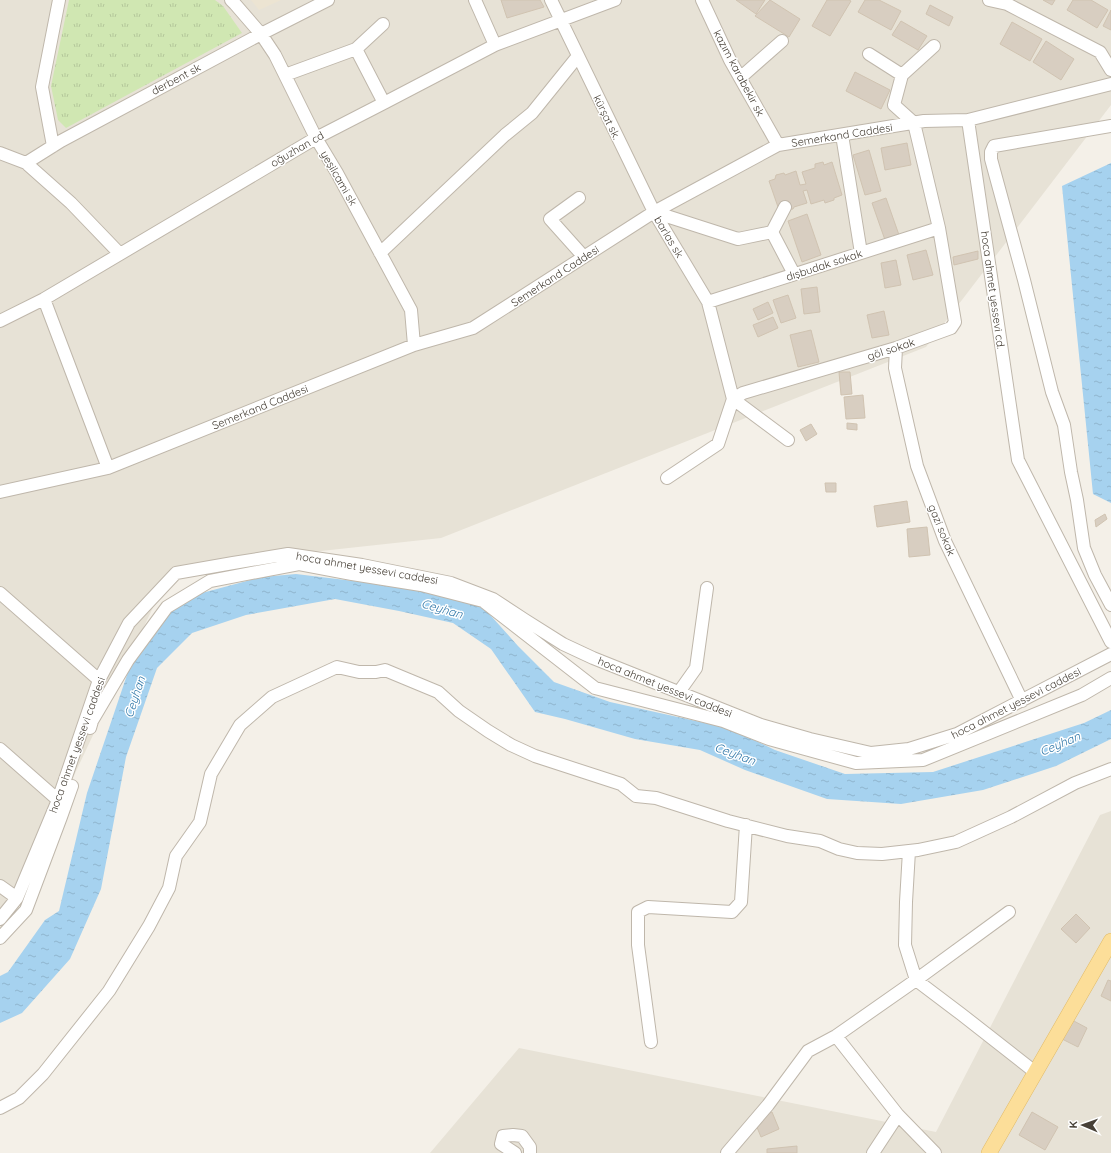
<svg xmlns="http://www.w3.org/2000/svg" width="1111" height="1153" font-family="Quicksand,sans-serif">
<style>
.residential{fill:#e7e2d6}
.education{fill:#ece4d2}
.grass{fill:url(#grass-tufts)}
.water{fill:url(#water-ripples)}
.building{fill:#d8cec1;stroke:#d0c3b1}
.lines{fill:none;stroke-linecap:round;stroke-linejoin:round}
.minor-casing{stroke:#bfb7ab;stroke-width:14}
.major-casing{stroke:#e1bb68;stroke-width:16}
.minor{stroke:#fff;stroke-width:12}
.major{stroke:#fcde99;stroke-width:15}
.labels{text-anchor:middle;stroke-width:3;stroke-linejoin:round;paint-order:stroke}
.street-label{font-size:11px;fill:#474037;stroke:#fff}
.water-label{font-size:12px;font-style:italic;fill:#3078a9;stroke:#fff}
</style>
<defs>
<pattern id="grass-tufts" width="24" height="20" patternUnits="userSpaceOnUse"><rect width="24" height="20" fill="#d0e7b2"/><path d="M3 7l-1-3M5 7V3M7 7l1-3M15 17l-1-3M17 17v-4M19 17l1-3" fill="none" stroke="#b4c79a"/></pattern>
<pattern id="water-ripples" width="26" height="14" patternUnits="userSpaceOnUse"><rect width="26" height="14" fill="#a6d2ef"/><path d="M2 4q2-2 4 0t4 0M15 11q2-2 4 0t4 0" fill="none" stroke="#90b5ce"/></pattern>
</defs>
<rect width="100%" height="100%" fill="#f4f0e8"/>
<path class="residential" d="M0,0H1111V105L926,347L441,538L172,567L0,933Z
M1111,811V1153H430L519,1048L936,1132L1100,815Z"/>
<path class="education" d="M251,0H281L259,10Z"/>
<path class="grass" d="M69,0H215L223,6L242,33L66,128L58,120L51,86Z"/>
<path class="water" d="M1111,163V503L1093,494L1062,186Z
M296,574L428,590L483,607L518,646L554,682L610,702L732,729L775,750L845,774L933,772L1084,723L1111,710V739L1056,766L983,790L901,804L827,799L745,770L700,750L635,739L565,719L535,712L491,649L453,623L399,611L335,599L246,615L192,633L157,668L126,757L101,889L70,959L22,1013L0,1023V976L8,972L45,920L59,911L87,793L128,672L161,620L187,597L262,577Z"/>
<path class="building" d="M501,0H540L544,7L507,18Z
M736,0H765L756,14Z
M770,0L800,19L789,37L755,16Z
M827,0H849L851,1L830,36L812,26Z
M865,0H879L901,11L891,30L858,12Z
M1043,0H1055L1052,5Z
M1073,0H1091L1108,10L1097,28L1067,10Z
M930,5L953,17L949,26L926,14Z
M1111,10V30L1103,26Z
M901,21L927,36L918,50L892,35Z
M1012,22L1042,39L1030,61L1000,44Z
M1046,41L1074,59L1061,80L1033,62Z
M855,72L890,90L881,109L846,91Z
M907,143L911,165L885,170L881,148Z
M869,150L881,191L865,195L853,155Z
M823,162L824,165L832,162L842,195L834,198V200L825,203L824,200L811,204L807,190L803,191L807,203L794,207L793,209L786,210L785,207H778L769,181L775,179L776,175L784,173L785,175L796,171L800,185L806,184L802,172L815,168V164Z
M886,198L899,235L885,240L872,203Z
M807,214L821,255L802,262L788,221Z
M926,250L933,275L913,280L907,255Z
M978,251V259L954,265L953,257Z
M896,260L901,285L885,288L881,263Z
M817,287L820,312L804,314L801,289Z
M788,295L796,318L781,323L773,300Z
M768,302L773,313L758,320L753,309Z
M884,311L889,335L872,338L867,315Z
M773,317L778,328L758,337L753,325Z
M811,330L819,362L798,367L790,335Z
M839,372H850L852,394L841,395Z
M863,395L865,418L846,419L844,397Z
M847,423L857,424V430L847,429Z
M811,424L817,434L806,441L800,430Z
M825,483H836V492H826Z
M907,501L910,522L877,527L874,506Z
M1105,514L1107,519L1096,527L1095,520Z
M927,527L930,555L909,557L907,529Z
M1076,914L1090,928L1076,943L1061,929Z
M1108,980L1111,981V1001L1101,996Z
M1072,1020L1087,1028L1078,1047L1062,1039Z
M772,1112L779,1129L761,1137L754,1120Z
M1032,1112L1058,1127L1045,1150L1019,1135Z
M797,1146V1153H767V1149Z"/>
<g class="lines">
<g class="minor-casing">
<path id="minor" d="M231,0L235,4L261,34L275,55L316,138L337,173L411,310L414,345
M475,0L495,45
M551,0L654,212
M702,0L730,60L778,145
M989,0L1007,4L1100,52L1111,70
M356,49L383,24
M285,75L356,49L384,103
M902,75L934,46
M740,78L782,41
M968,120L1018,460L1111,642
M1111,126L994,146L991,152V159L1024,280L1052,392L1064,425L1071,472L1077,500L1084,548L1095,575L1111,605
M842,135L861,253
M53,146L42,87L59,0
M0,153L26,163L71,203L120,254
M26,163L61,141L261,34L328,0
M579,198L550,219L584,257
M772,232L785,207
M380,253L505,135L532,113L578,56
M44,299L108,468
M708,302L939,228
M0,321L44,299L316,138L384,103L495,45L615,0
M896,348L895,368L917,466L945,541L1022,701
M733,399L743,393L896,348L951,328L955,322L939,228L914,123L894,105L902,75L869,54
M733,399L708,302L654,212L738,239L772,232L794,274
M733,399L788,440
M667,478L718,444L733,399
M0,492L108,468L414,345L473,328L654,212L778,145L924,121L968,120L1111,84
M0,593L99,680
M679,692L696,668L707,588
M90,728L92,721L128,660L167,607L210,581L299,564L352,574L421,585L483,601L595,688L723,721L769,739L856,763L923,760L1082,695L1111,678
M0,749L58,800
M909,851L906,902L905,945L916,980L961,1014L1035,1072
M0,886L17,898
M0,919L17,898L58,800L99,680L129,623L176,573L233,563L288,554L362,565L451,583L493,599L525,620L563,644L593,658L761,725L810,739L871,753L909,749L957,734L1111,654
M0,938L26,910L61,817L72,786
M836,1036L898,1115L935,1153
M651,1042L638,945V912L648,907L732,912L741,902L746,825
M0,1108L19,1098L43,1074L109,991L149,926L169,888L176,856L200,822L211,774L240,725L272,697L337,667L359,672H376L385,670L438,692L459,711L488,731L511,745L535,756L621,784L636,796L656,798L728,821L787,836L820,841L839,849L857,853L882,854L918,850L956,842L1011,817L1075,783L1111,769
M515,1153L501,1144L503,1136L513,1135L522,1136L530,1147V1153
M727,1153L768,1105L808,1051L836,1036L916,980L1009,912
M873,1153L898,1115"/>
</g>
<g class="major-casing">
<path id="major" d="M989,1153L1111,941"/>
</g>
<use href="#minor" class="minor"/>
<use href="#major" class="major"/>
</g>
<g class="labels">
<g class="street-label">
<text transform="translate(739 73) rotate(62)" y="4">kazım karabekir sk</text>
<text transform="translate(176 79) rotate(-28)" y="4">derbent sk</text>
<text transform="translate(607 117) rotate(64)" y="4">kürşat sk.</text>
<text transform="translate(842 135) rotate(-9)" y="4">Semerkand Caddesi</text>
<text transform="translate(297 149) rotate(-30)" y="4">oğuzhan cd</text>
<text transform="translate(339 178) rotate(60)" y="4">yeşilcami sk</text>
<text transform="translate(669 237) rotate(59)" y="4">barlas sk</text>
<text transform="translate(824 265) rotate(-18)" y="4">dışbudak sokak</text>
<text transform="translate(555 276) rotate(-33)" y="4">Semerkand Caddesi</text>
<text transform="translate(993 290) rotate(82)" y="4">hoca ahmet yessevi cd.</text>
<text transform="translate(891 349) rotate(-18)" y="4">göl sokak</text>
<text transform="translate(260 407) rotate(-22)" y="4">Semerkand Caddesi</text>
<text transform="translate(942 530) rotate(68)" y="4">gazi sokak</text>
<text transform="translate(367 568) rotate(10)" y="4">hoca ahmet yessevi caddesi</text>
<text transform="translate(665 687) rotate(22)" y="4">hoca ahmet yessevi caddesi</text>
<text transform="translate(1016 703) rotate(-27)" y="4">hoca ahmet yessevi caddesi</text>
<text transform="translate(77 745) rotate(-70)" y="4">hoca ahmet yessevi caddesi</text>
</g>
<g class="water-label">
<text transform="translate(442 609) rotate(16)" y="4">Ceyhan</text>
<text transform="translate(135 697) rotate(-72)" y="4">Ceyhan</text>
<text transform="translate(1060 744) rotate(-23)" y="4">Ceyhan</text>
<text transform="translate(735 754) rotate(20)" y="4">Ceyhan</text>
</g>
</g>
<g transform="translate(1083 1125) rotate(272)" stroke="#ffffff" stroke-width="3" paint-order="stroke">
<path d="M0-3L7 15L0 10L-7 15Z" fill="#474037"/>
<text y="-6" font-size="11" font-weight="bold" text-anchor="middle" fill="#474037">K</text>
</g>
</svg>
